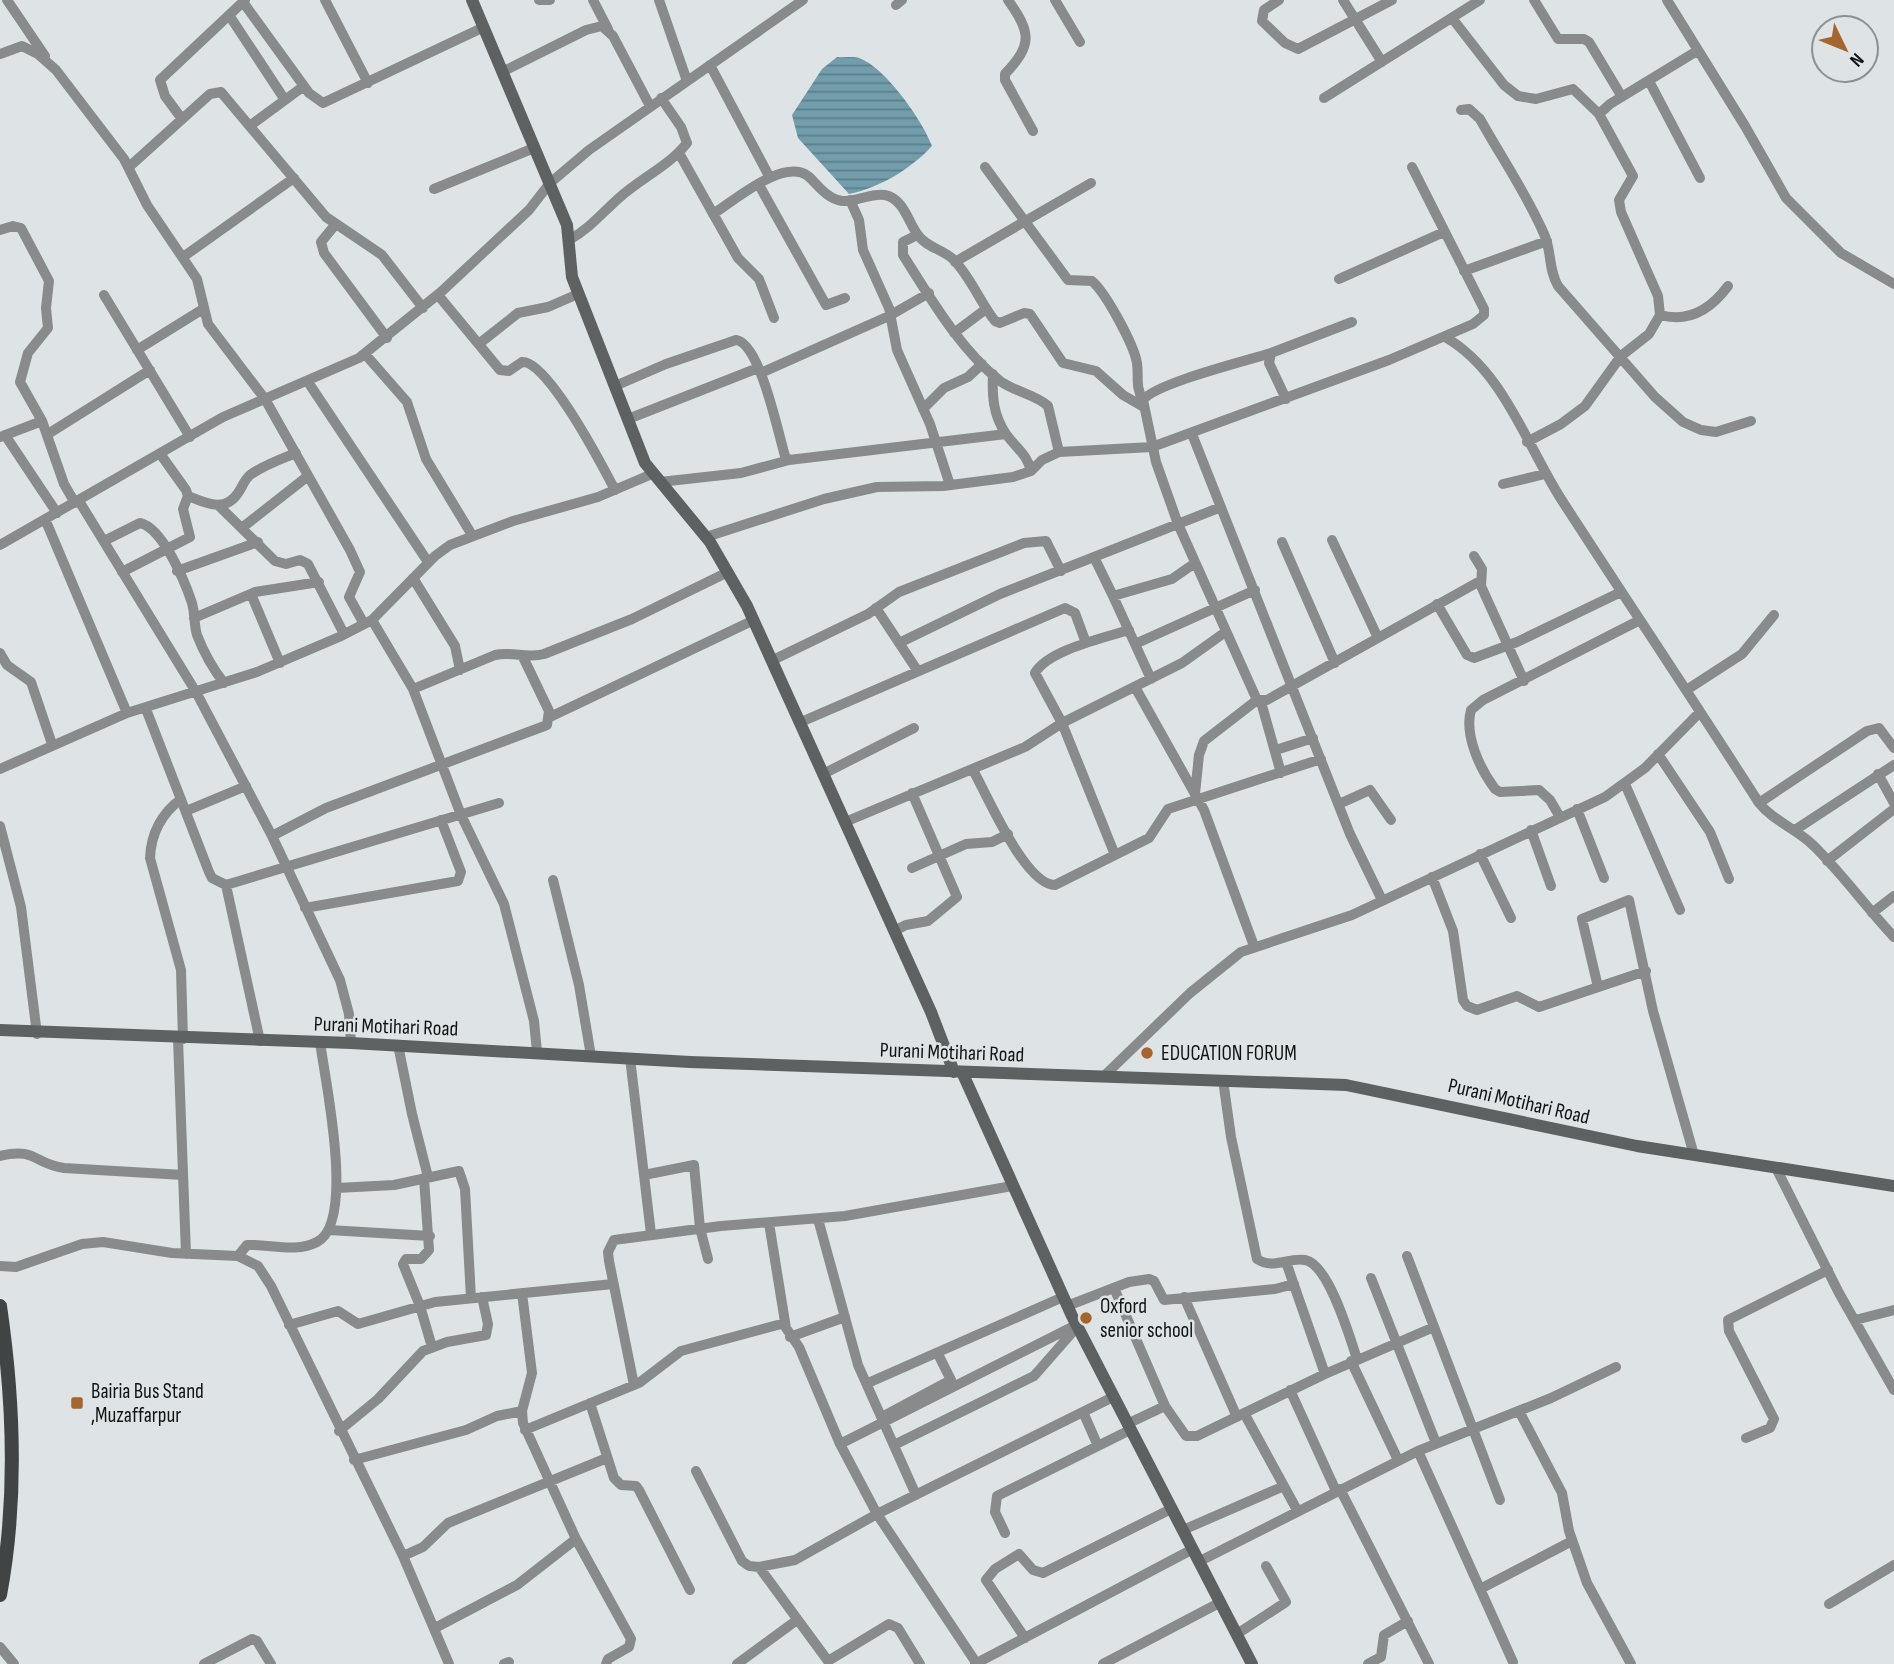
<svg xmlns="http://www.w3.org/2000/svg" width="1894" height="1664" font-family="'Sofia Sans Condensed',sans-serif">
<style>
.water{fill:url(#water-rules)}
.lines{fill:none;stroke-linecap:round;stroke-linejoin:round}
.street{stroke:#888a8b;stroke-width:10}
.secondary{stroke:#5d6162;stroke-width:12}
.primary{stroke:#404445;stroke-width:14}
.poi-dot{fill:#a5652e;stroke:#dee4e6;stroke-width:2.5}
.labels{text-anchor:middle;stroke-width:5;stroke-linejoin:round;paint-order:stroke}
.street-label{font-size:21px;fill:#111313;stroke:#dee4e6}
.poi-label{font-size:21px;fill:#111313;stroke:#dee4e6;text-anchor:start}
</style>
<defs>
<pattern id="water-rules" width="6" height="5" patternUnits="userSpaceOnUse" patternTransform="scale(1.75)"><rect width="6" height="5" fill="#729dab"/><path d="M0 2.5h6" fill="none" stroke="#5c7f8a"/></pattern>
</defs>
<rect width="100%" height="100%" fill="#dee4e6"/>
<path class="water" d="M837,57C844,58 853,56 859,58C885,67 923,121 932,146C911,169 879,188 849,194L798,138L792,115L822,69Z"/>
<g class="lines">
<path class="street" d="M7,0L45,56
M325,0L368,83
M539,0H550
M593,0L608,29
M659,0L687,81
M1008,0C1031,33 1033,44 1005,74V80L1033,131
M1055,0L1080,42
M1279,0L1264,10L1262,21L1285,43L1298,49L1392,0
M1343,0L1382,62
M1534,0L1558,39H1584L1589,42L1622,97
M1667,0L1745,126L1786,198L1841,253L1894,284
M243,2L309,93L323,103L484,27
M896,5L902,0
M229,15L285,100
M1452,18L1504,85L1518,96L1536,99L1573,89L1599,114
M0,54L22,46L38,54L56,70L124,159L147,205L197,279L208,324L265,399L350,550L360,572L349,597L364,624
M710,65L769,176
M502,72L586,30L602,26L613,36L650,106
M1649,81L1700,178
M1324,98L1480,0
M1461,110L1469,109L1480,119C1501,157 1527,194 1544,234C1552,251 1548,269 1558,286L1655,397L1683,422L1701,430L1716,432L1751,421
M182,119L165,96L160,80L245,0
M251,125L304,86
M679,153L738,258L759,279L774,318
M129,167L210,94L221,92L326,217L382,255L423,308
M985,167L1068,280L1092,281C1106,293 1134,345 1137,363C1139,378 1135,386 1143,400
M759,185L826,305L845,298
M434,189L534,148
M850,200L859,220L863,250L889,308L897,350L930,424L950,485
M713,214C735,200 783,158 808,176C818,185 827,199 842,201C856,202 870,193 885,195C904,199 908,222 918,235C926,247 942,249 953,259C970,276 980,302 995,321L1000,323L1024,313L1030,314L1063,363L1096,371L1123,395L1142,406
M335,225L321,242L324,253L387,338
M0,230L13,226L21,228L49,281L46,308L48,328L28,353L20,382L42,421L64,484L75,503
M917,235L903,242V255C931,299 959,348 1000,381C1015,392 1035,394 1048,406L1059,452
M569,240C589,229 602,213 619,198C641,178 669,166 687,143L681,127L661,98
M183,257L294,178
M955,262L1091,183
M1464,271L1547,241
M1339,279L1444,232
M104,295L190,437
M438,295L500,370L509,371L522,362C547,359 603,467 615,490
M1660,315C1689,323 1711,309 1728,286
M954,333L986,309
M1445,337C1503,370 1526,444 1561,499C1627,601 1694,701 1759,803C1774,822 1798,829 1815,847C1843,875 1867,908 1894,937
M480,343L518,313L548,307L578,294
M137,350L203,309
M1271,353C1246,361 1156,383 1143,400L1156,462L1178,524L1257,700H1267L1480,581
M365,354L407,402L426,459L472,535
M761,373L889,316L929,293
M993,374C992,396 993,415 1006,434C1016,448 1027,454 1031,471
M308,382L428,562
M615,386L666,364L736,340C760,343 778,433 785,456L789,460L1006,434
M1286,399L1269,363L1271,353L1352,322
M923,409L944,388L968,377L982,364
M628,419L758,368
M48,434L150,370
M1192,434L1350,834L1382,900
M5,435L57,513
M0,437L42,421
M1527,442L1561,424L1585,406L1621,356L1649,334L1660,315L1658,296L1621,212L1619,200L1633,176L1599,114L1610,104L1697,51
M660,482L741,473L789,460
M1503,484L1545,474
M188,496C206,503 225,513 238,493C243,486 244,480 250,475C264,465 281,459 296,453
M79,501L196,692L272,836L340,980L349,1014L351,1043
M219,506L275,561L286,564L300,560L308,564L344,634
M45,519L127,713
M243,527L308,476
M706,537L824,499L877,487L943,486L1013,477L1031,471L1042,460L1059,452L1152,447L1389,360L1473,324L1484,315V309L1412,167
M1332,540L1378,638
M104,541L140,523C163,528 185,582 192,603C195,614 194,625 197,635C204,653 213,669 224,683
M1282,542L1335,663
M0,545L223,417L359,358L441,292L529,210L550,183L589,150L803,0
M1474,556L1482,569L1481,586L1524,681
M1094,557L1113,596L1172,579L1195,563
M177,571L258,542
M122,572L190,537L183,509L188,496L186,490L161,455
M413,578L455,646L460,670
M251,594L280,663
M1113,596L1151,679
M1437,604L1467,655L1474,658L1517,642L1621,592
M876,608L917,670
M194,618L255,592L319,582
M372,620L413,689L461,815L504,904L534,1021L537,1052
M899,643L1000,594L1221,507
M1135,644L1255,590
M0,653L7,665L31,682L52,744
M773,660L868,614L899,592L1024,543L1046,541L1061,571
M1135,687L1204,810L1254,946
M413,689L495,655C513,651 526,659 544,654L632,619L728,572
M1688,689L1742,654L1774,615
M1261,702L1281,773
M146,709L209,872L212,878L226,885L499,803
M550,717L754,620
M801,722L1065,608L1075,613L1086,643
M1276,750L1313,738
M1658,754L1710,832L1729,879
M0,769L127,713L257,672L339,637L372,620L435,556L450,545L513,521L598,497L652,474
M973,770C987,795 1025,885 1055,885L1149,838L1168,809L1321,759
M823,774L914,728
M1878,774L1894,803
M1625,784L1680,910
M1195,794L1199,755L1204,741L1257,700
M181,799C161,814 151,833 150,858L181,970L183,1039
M1759,803L1867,731L1879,728L1894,748
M1339,804L1370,790L1391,820
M1577,809L1604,878
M186,811L246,786
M1560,817L1550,800L1539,790L1500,792L1495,789C1480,769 1464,735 1471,710L1483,700L1640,620
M845,822L1025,747L1062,723L1182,663L1224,633
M0,826L21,907L37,1034
M1531,830L1551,886
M1795,830L1894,765
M272,836L326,808L547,725L549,711L523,657
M1480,854L1511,918
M1115,855L1062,723L1035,673C1048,650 1104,638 1129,630
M1827,861L1894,809
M912,868L966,844L992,842L1008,834
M1432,877L1453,931L1463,1000L1467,1006L1477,1010L1517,996L1539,1007L1646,971
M553,880L579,985L591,1056
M226,885L260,1041
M305,908L458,881L461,872L441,820
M1872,913L1894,896
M894,931L906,925L928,921L957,897L912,793
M1598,987L1582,919L1629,900L1653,1011L1694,1155
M178,1039L186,1254
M398,1045L412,1114L428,1177
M630,1058L651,1234
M1104,1076L1190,993L1241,952L1352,915L1605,797L1645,768L1700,712
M1223,1080L1231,1137L1257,1259C1273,1270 1288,1257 1305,1260C1329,1264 1350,1338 1357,1359
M0,1156C36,1147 34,1164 64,1168L183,1175
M1776,1168L1839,1293L1894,1390
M644,1175L694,1165L700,1228L708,1259
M424,1178L429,1250L421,1259H406L403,1264L420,1306L432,1347
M337,1188L394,1185L459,1171L465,1189L471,1298
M818,1219L858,1365L916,1495
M769,1223L786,1328L799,1347L840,1444L877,1514L977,1664
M329,1230L430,1236
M238,1256L247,1245C270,1244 296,1253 317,1242C356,1222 325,1080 320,1042
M1407,1256L1500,1500
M1286,1262L1325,1374
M0,1266L16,1267L82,1244L103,1242L172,1253L238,1256L258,1266L271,1286L403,1556L449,1664
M1371,1278L1436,1443
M1114,1288L1165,1406
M522,1293L532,1373L522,1411L523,1423L576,1539L631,1639L629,1647L608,1659L606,1664
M1184,1297L1237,1417
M1067,1306L1129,1282L1149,1279L1154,1281L1164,1300L1275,1289L1294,1284
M1855,1320L1894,1310
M289,1325L338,1311L358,1324L435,1302L613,1284
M790,1337L845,1317
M1351,1361L1398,1460
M868,1383L1063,1297
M634,1385L609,1261L608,1252L614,1240L721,1226L845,1216L1012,1186
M1290,1390L1336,1491
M590,1403L614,1478L621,1485L636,1486L639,1490L690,1590
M1519,1411L1562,1493L1569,1531L1587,1583L1631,1664
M1083,1412L1098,1446
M1244,1413L1297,1510
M882,1417L951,1380L938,1354
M1127,1424L1165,1406L1186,1436H1197L1325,1374L1434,1327
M525,1430L639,1383L681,1351L785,1323
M339,1431L378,1399L423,1351L447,1342L486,1335L488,1324L482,1297
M1746,1438L1770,1428L1774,1419L1729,1331L1728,1320L1828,1270
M840,1444L1076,1325
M894,1445L1034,1376L1077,1327
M1418,1451L1513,1662
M354,1460L466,1430L497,1416L522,1411
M696,1471L742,1561L749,1566L759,1567L795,1560L877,1514L1113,1397
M1340,1489L1429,1664
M1183,1530L1284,1486
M1005,1533L995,1512L997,1496L1130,1430
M403,1556L423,1547L448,1523L607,1458
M1200,1561L1418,1451L1551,1398L1616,1367
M759,1567L828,1661L889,1624L898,1628L920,1664
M1482,1588L1572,1541
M1829,1604L1894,1565
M435,1628L517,1585L576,1539
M1237,1634L1286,1602L1266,1566
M1025,1638L986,1580L995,1569L1019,1554L1033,1570L1043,1573L1171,1509
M0,1647L14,1664
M204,1664L252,1639L257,1641L271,1664
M504,1664L509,1662
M737,1664L797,1620
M975,1664L1193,1549
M1103,1664L1221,1602
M1368,1664L1381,1657L1384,1635L1408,1621"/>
<path class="secondary" d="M472,0L567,225L572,277L645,463L710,542L747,606L931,1012L954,1072
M0,1030L351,1043L690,1062L1346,1085L1637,1146L1894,1186
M962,1072L1072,1316L1252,1664"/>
<path class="primary" d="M0,1306C14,1402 18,1499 0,1595"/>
</g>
<g class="poi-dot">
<circle cx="1147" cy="1053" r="7"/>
<circle cx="1086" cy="1318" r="7"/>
<rect x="70" y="1396" width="14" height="14" rx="3.5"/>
</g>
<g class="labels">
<g class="street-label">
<text transform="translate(386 1026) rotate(2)" y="7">Purani Motihari Road</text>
<text transform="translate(952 1052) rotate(2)" y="7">Purani Motihari Road</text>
<text transform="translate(1519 1101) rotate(13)" y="7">Purani Motihari Road</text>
</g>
<g class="poi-label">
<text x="1161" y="1060">EDUCATION FORUM</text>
<text x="1100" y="1313">Oxford<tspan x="1100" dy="24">senior school</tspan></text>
<text x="91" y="1398">Bairia Bus Stand<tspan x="91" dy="24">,Muzaffarpur</tspan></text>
</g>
</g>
<g transform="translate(1845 49) rotate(133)"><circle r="33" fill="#dee4e6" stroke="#8c9092" stroke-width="2"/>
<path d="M0-5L12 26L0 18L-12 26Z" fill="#a5652e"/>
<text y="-10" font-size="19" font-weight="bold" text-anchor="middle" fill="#111313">N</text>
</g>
</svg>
